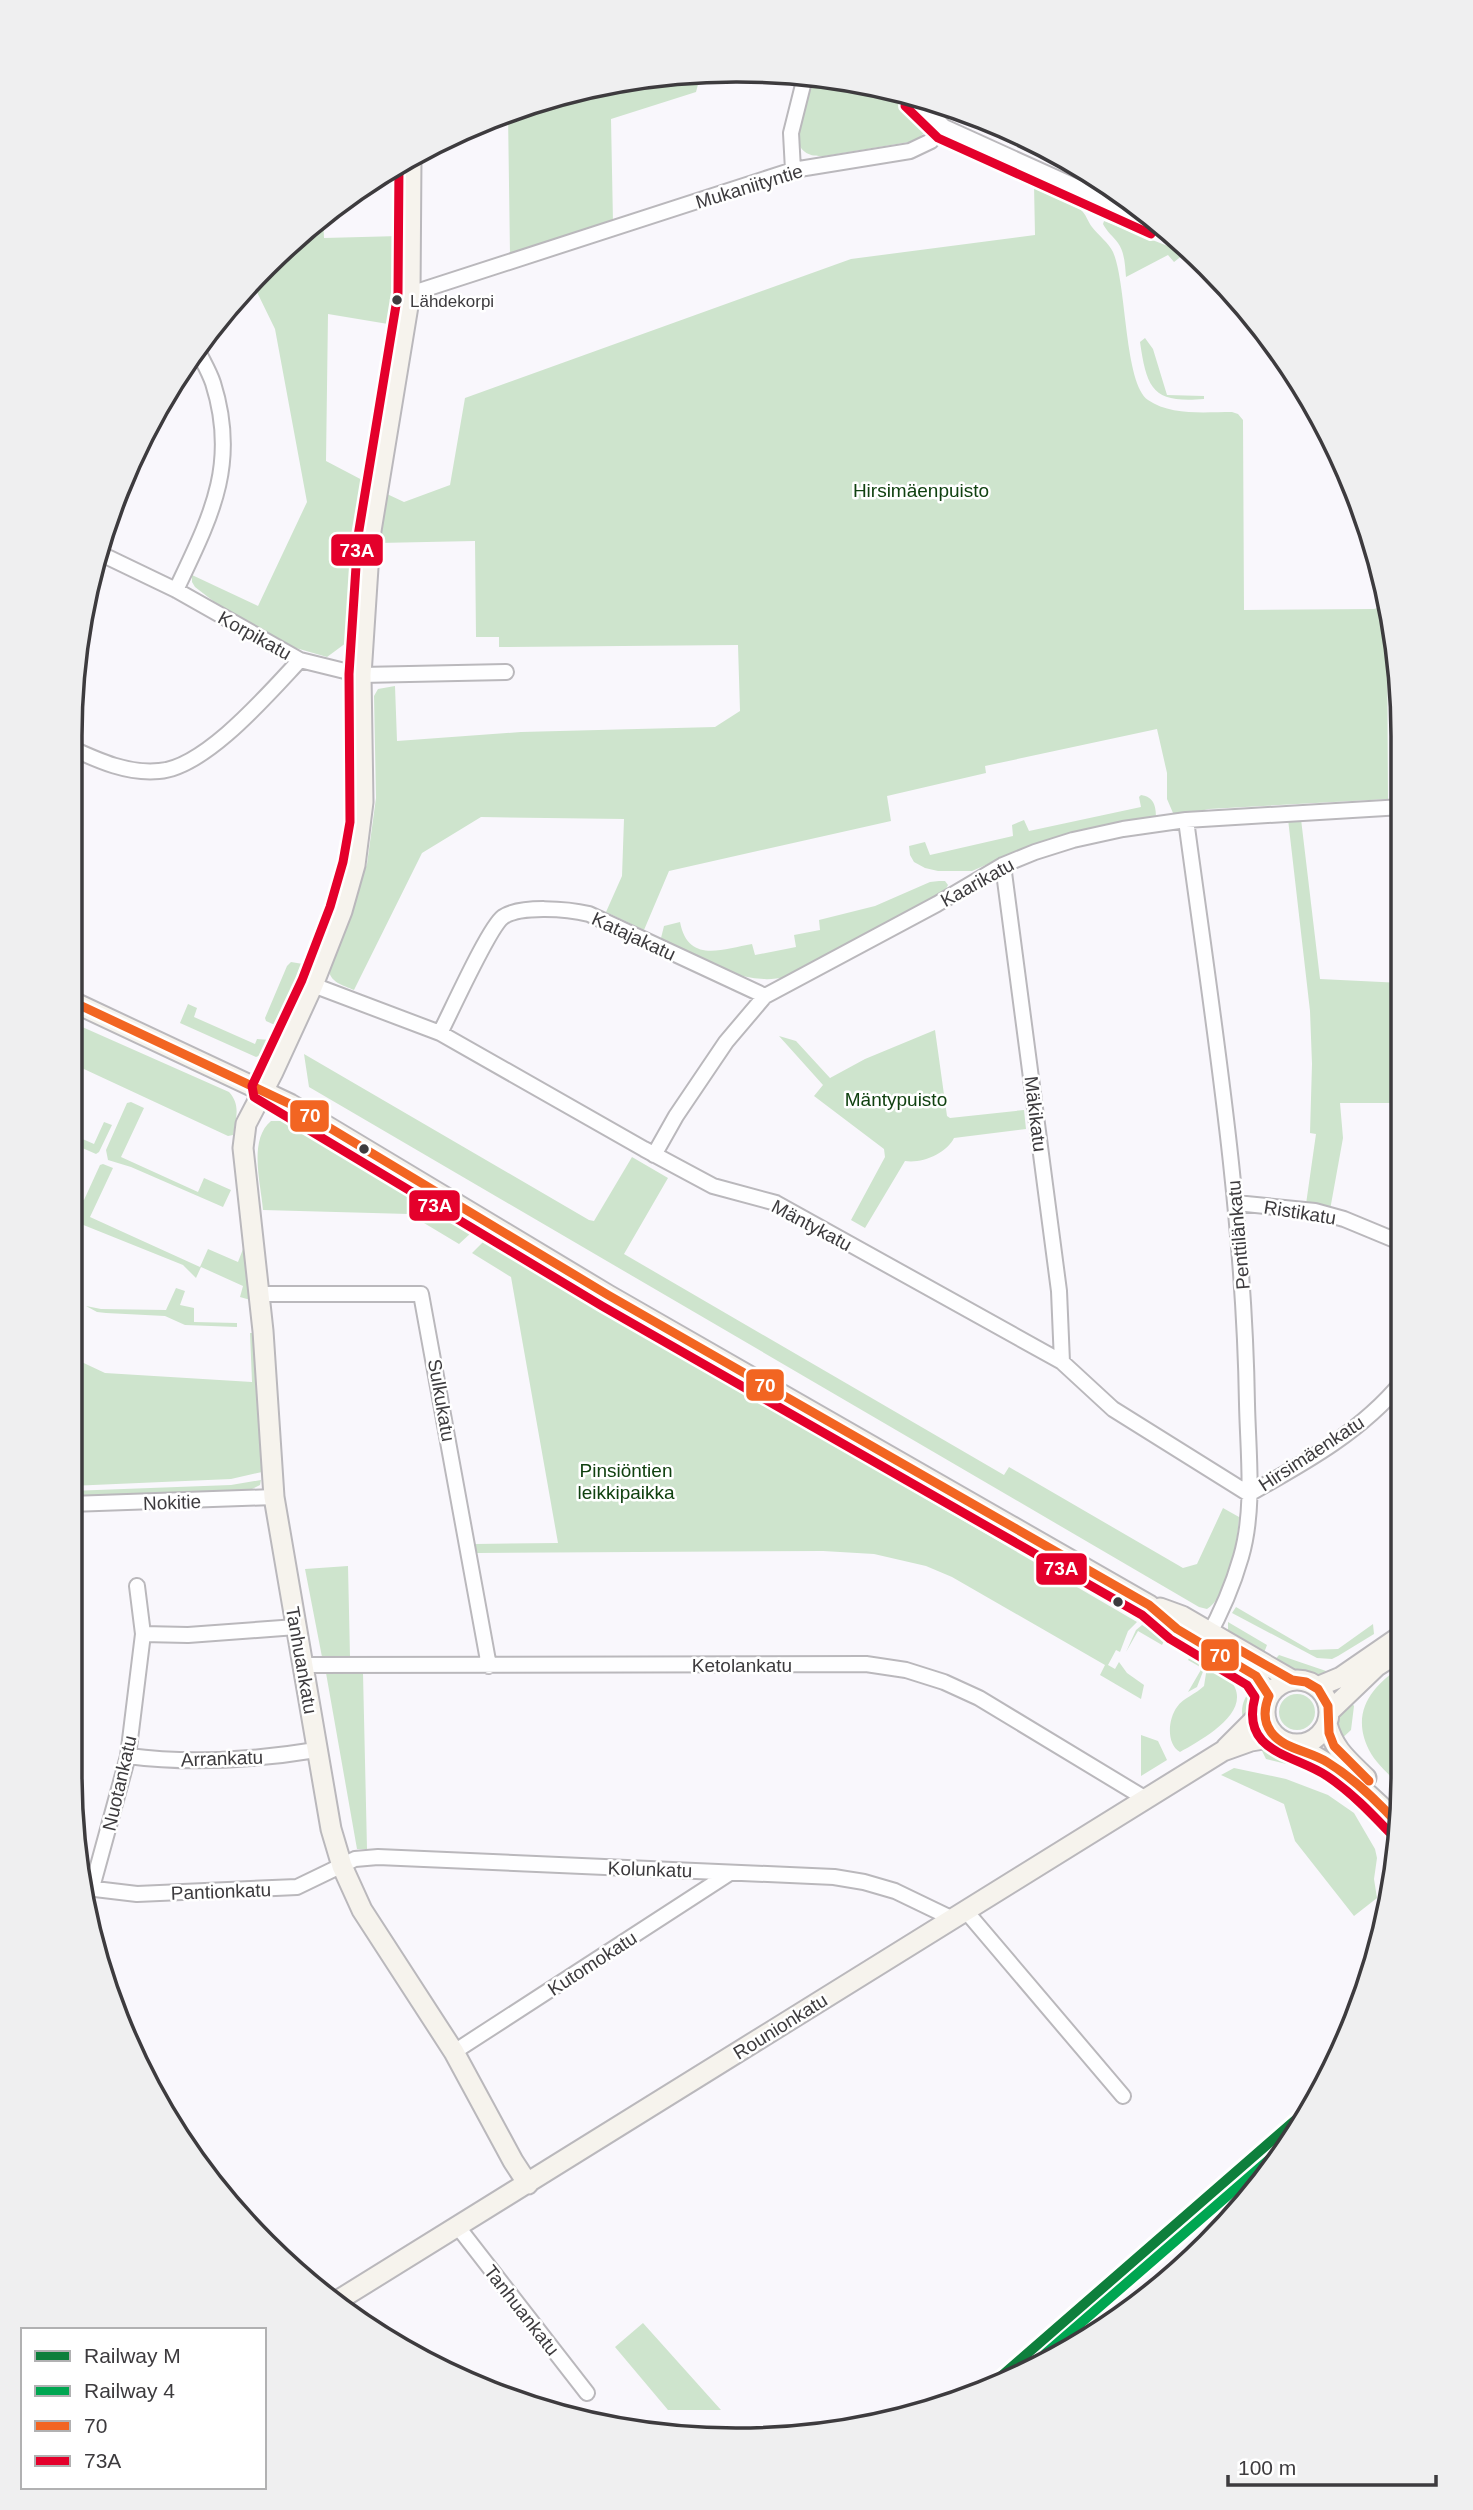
<svg xmlns="http://www.w3.org/2000/svg" width="1473" height="2510" font-family="Arial,sans-serif">
<style>
.green{fill:#cee4cd}
.lines{fill:none;stroke-linecap:round;stroke-linejoin:round}
.street-casing{stroke:#bab8bc;stroke-width:18}
.secondary-casing{stroke:#bab8bc;stroke-width:23}
.street{stroke:#fefeff;stroke-width:14}
.secondary{stroke:#f6f3ed;stroke-width:19}
.bus-1-casing{stroke:#fff;stroke-width:14}
.bus-2-casing{stroke:#fff;stroke-width:14}
.bus-1{stroke:#f26522;stroke-width:9}
.bus-2{stroke:#e4002b;stroke-width:9}
.rail-1-casing{stroke:#fff;stroke-width:16}
.rail-2-casing{stroke:#fff;stroke-width:16}
.rail-1{stroke:#0e7f3c;stroke-width:10}
.rail-2{stroke:#00a651;stroke-width:10}
.bus-dot{fill:#3d3b3e;stroke:#fff;stroke-width:2.5}
.labels{text-anchor:middle;stroke-width:5;stroke-linejoin:round;paint-order:stroke}
.bus-label{font-size:17px;fill:#3d3b3e;stroke:#fff;text-anchor:start}
.street-label{font-size:19px;fill:#3d3b3e;stroke:#fff}
.park-label{font-size:19px;fill:#104110;stroke:#fff}
.rim{fill:none;stroke:#3d3b3e;stroke-width:3.5}
.line-badge{stroke:#fff;stroke-width:2.5}
.badge-label{font-size:19px;text-anchor:middle;font-weight:bold;fill:#fff}
</style>
<rect width="100%" height="100%" fill="#f9f7fc"/>
<path class="green" d="M701,73L696,92L611,119L613,223L510,255L508,113L606,83Z
M809,77L866,83L900,93L924,118L925,132L920,137L909,142L825,156C810,157 799,153 797,136Z
M1034,185C1048,193 1068,199 1081,210C1086,214 1088,222 1092,227C1098,235 1109,243 1113,252C1127,284 1124,383 1148,400C1171,416 1205,412 1232,412L1238,414L1243,420L1244,610L1374,609L1384,606L1387,620L1388,799L1209,809L1180,815L1173,813L1167,799V773L1157,729L985,766L986,773L887,796L891,821L669,871L644,930L606,912L622,876L624,819L481,817L422,853L354,990C343,985 328,982 329,967L367,864L376,798L374,696L378,689L395,686L397,741L521,732L715,727L740,711L738,645L499,647V637H476L475,541L378,543L387,494L404,502L450,485L465,398L851,259L1035,235Z
M323,218L324,238L400,236C400,266 402,297 394,325L328,314L326,461L366,482L346,643L327,657L282,644L230,614L195,587L192,582V575L258,606L307,502L275,329L252,282L265,265Z
M1104,221L1183,252V255L1174,262L1168,255L1126,277C1125,266 1125,253 1118,243C1113,236 1107,232 1103,224Z
M1145,338L1153,349L1167,395L1204,396V399C1153,403 1147,390 1140,342Z
M1141,795C1154,797 1156,806 1156,818L1031,845L972,871H938L925,868L914,862L910,855L909,846L925,842L930,855L1013,836L1012,825L1024,820L1029,831L1141,807L1139,797Z
M1288,819H1301L1320,979L1402,983V1002H1391V1103H1340L1343,1138L1330,1210L1306,1204L1316,1134L1310,1133L1312,1064L1310,1011Z
M939,881H945L948,885L944,893L786,977C750,985 722,969 690,954C681,949 669,945 661,938L664,926L680,922C688,964 722,949 752,944L755,955L796,947L794,935L820,930L819,920L875,906L930,882Z
M291,962L303,964L277,1026L266,1021L265,1018L287,966Z
M188,1004L197,1008L194,1017L255,1044L257,1039L270,1040C267,1049 265,1054 256,1057L180,1023Z
M71,1022L229,1092C241,1105 236,1119 233,1135L228,1136L71,1063Z
M935,1030L947,1116L950,1118L1024,1110L1026,1129L954,1138C947,1153 922,1164 905,1161L865,1228L851,1220L885,1157L884,1149L814,1096L823,1085L779,1036L796,1041L830,1078L865,1059Z
M304,1054L589,1220L594,1221L632,1157L668,1178L624,1254L1004,1475L1009,1467L1183,1568L1197,1564L1223,1508L1239,1517C1238,1540 1228,1597 1207,1609L1199,1607L309,1087Z
M131,1102L144,1108L121,1157L198,1192L204,1178L231,1190L223,1207L131,1167L108,1160L106,1150L127,1103Z
M271,1121H282L287,1123L472,1232L459,1244L409,1214L263,1210C261,1184 248,1140 271,1121Z
M104,1122L112,1125L99,1152L96,1154L71,1143V1134L94,1144Z
M103,1164L113,1168L90,1217L200,1267L208,1249L238,1262L243,1249H248L254,1301L240,1297L243,1286L201,1267L196,1278L183,1265L71,1220L72,1196L84,1200L100,1165Z
M484,1241L1137,1622L1128,1631L1120,1652L1116,1650L1108,1665L1115,1669L1119,1662L1127,1673L1144,1685L1141,1699L1100,1675L1105,1665L952,1577L926,1566L874,1554L823,1551L477,1553L475,1544L558,1543L511,1277L472,1253Z
M176,1288L185,1291L180,1305L194,1308V1322L237,1323V1327L185,1325L165,1316L106,1313L97,1312L86,1306L101,1309L166,1310Z
M250,1333H254L263,1469L262,1472L231,1479L70,1486L71,1357L105,1373L252,1382Z
M261,1480L260,1485L248,1491L70,1499V1491L231,1485Z
M348,1566L350,1657H322L305,1569Z
M1236,1607L1310,1650L1338,1649L1373,1624L1374,1634L1338,1656L1332,1659L1317,1658L1232,1613Z
M1228,1622L1267,1645L1262,1658L1228,1634Z
M1142,1625L1165,1639L1162,1645L1138,1631L1126,1652L1136,1630Z
M1191,1655L1202,1661L1204,1669L1197,1687L1188,1692L1202,1668L1188,1660Z
M1279,1655L1329,1672C1310,1682 1290,1671 1272,1663Z
M1210,1666C1216,1670 1224,1674 1229,1679C1258,1710 1201,1740 1180,1752C1166,1744 1168,1719 1177,1707C1183,1698 1196,1694 1204,1686L1207,1667Z
M1402,1666V1691L1397,1724L1402,1725V1788C1391,1776 1376,1764 1369,1750C1350,1712 1372,1686 1402,1666Z
M326,1673H363L367,1849H357Z
M1253,1688C1259,1702 1253,1709 1243,1720C1240,1708 1244,1696 1253,1688Z
M1279 1712a18 18 0 1 1 36 0a18 18 0 1 1-36 0Z
M1350,1700L1354,1706L1351,1730L1338,1742L1336,1721Z
M1141,1735L1158,1741L1167,1760L1141,1776Z
M1267,1746L1292,1753L1314,1763L1309,1768H1303L1266,1759L1260,1747Z
M1234,1768L1286,1779L1328,1795L1354,1813L1375,1849L1377,1858L1374,1879L1377,1898L1354,1916L1295,1841L1284,1804L1221,1775Z
M643,2323L721,2410H668L615,2347Z"/>
<g class="lines">
<g class="street-casing">
<path id="street" d="M914,97L944,127L1156,223
M793,170L791,133L805,77
M410,294L793,170L910,151L931,141L944,127
M99,553L176,590L300,660L361,675L506,672
M176,590C210,518 239,465 213,383C209,371 202,360 197,349
M71,748C99,761 128,774 159,771C205,768 269,693 300,660
M1186,820C1212,1014 1244,1208 1247,1404C1248,1453 1255,1509 1241,1557C1233,1585 1220,1615 1206,1640
M1003,865L1059,1291L1062,1362
M313,985L440,1033L644,1149L713,1186L776,1203L1062,1362L1113,1409L1249,1494
M440,1033C451,1012 489,927 503,917C521,905 568,909 589,914L765,996
M654,1155L676,1116L726,1042L765,996L937,904L1003,865L1035,852L1073,840L1123,829L1186,820L1402,807
M1236,1203L1315,1211L1344,1219L1402,1243
M259,1294H421L489,1666
M1249,1494C1304,1463 1361,1432 1402,1382
M70,1504L274,1497
M137,1586L143,1634
M296,1627L188,1635L143,1634L128,1756L93,1884L95,1889L137,1894L297,1887L355,1859L378,1857L834,1877L864,1882L895,1891L951,1918
M304,1665L866,1664L906,1670L944,1682L979,1698L1146,1799
M128,1756C189,1764 255,1760 316,1750
M965,1910L1123,2096
M454,2052L730,1873
M458,2227L587,2393"/>
</g>
<g class="secondary-casing">
<path id="secondary" d="M411,158L410,294L370,537L361,675L363,802L355,865L342,911L313,985L273,1072L246,1124L243,1148L263,1331L274,1497L331,1829L342,1866L362,1910L454,2052L513,2161L528,2184
M71,1001L290,1104L608,1295L1149,1605L1177,1629L1256,1676L1269,1696
M1160,1608L1182,1616L1292,1680
M1265 1712a32 32 0 1 1 64 0a32 32 0 1 1-64 0Z
M1317,1687L1341,1677L1402,1635
M1329,1712L1377,1666L1402,1650
M1327,1724C1334,1750 1348,1760 1366,1778
M1294,1745C1335,1764 1369,1792 1400,1826
M1226,1748L1265,1709
M337,2301L1223,1751L1251,1741L1276,1737"/>
</g>
<use href="#street" class="street"/>
<use href="#secondary" class="secondary"/>
<g class="bus-1-casing">
<path id="bus-1" d="M71,1001L290,1104L608,1295L1149,1605L1177,1629L1256,1676L1269,1696C1264,1708 1263,1721 1271,1732C1283,1749 1310,1751 1327,1762C1355,1779 1378,1802 1400,1826
M1236,1648L1292,1680L1306,1682L1318,1689L1328,1706L1329,1733L1334,1746L1369,1781"/>
</g>
<g class="bus-2-casing">
<path id="bus-2" d="M905,106L938,138L1151,234
M399,165L398,293L358,536L349,674L350,822L343,862L330,907L302,980L252,1086L254,1097L602,1306L1142,1615L1170,1639L1247,1685L1255,1697C1240,1753 1294,1754 1327,1776C1351,1792 1371,1813 1391,1834"/>
</g>
<use href="#bus-1" class="bus-1"/>
<use href="#bus-2" class="bus-2"/>
<g class="rail-1-casing">
<path id="rail-1" d="M998,2379L1307,2110"/>
</g>
<g class="rail-2-casing">
<path id="rail-2" d="M1045,2354L1294,2138"/>
</g>
<use href="#rail-1" class="rail-1"/>
<use href="#rail-2" class="rail-2"/>
</g>
<g class="bus-dot">
<circle cx="397" cy="300" r="6"/>
<circle cx="364" cy="1149" r="6"/>
<circle cx="1118" cy="1602" r="6"/>
</g>
<g class="labels">
<g class="bus-label">
<text x="410" y="307">Lähdekorpi</text>
</g>
<g class="street-label">
<text transform="translate(749 186) rotate(-17)" y="7">Mukaniityntie</text>
<text transform="translate(255 635) rotate(29)" y="7">Korpikatu</text>
<text transform="translate(977 882) rotate(-29)" y="7">Kaarikatu</text>
<text transform="translate(634 936) rotate(25)" y="7">Katajakatu</text>
<text transform="translate(1036 1114) rotate(83)" y="7">Mäkikatu</text>
<text transform="translate(1300 1212) rotate(9)" y="7">Ristikatu</text>
<text transform="translate(812 1225) rotate(28)" y="7">Mäntykatu</text>
<text transform="translate(1238 1235) rotate(-95)" y="7">Penttilänkatu</text>
<text transform="translate(442 1400) rotate(80)" y="7">Sulkukatu</text>
<text transform="translate(1311 1453) rotate(-33)" y="7">Hirsimäenkatu</text>
<text transform="translate(172 1502) rotate(-2)" y="7">Nokitie</text>
<text transform="translate(302 1660) rotate(80)" y="7">Tanhuankatu</text>
<text x="742" y="1672">Ketolankatu</text>
<text transform="translate(222 1758) rotate(-2)" y="7">Arrankatu</text>
<text transform="translate(119 1783) rotate(-77)" y="7">Nuotankatu</text>
<text transform="translate(650 1869) rotate(2)" y="7">Kolunkatu</text>
<text transform="translate(221 1891) rotate(-2)" y="7">Pantionkatu</text>
<text transform="translate(592 1963) rotate(-33)" y="7">Kutomokatu</text>
<text transform="translate(780 2026) rotate(-32)" y="7">Rounionkatu</text>
<text transform="translate(522 2310) rotate(52)" y="7">Tanhuankatu</text>
</g>
<g class="park-label">
<text x="921" y="497">Hirsimäenpuisto</text>
<text x="896" y="1106">Mäntypuisto</text>
<text x="626" y="1477">Pinsiöntien<tspan x="626" dy="22">leikkipaikka</tspan></text>
</g>
</g>
<path d="M0 0H1473V2510H0ZM736 82H737A654 654 0 0 1 1391 736V1774A654 654 0 0 1 737 2428H736A654 654 0 0 1 82 1774V736A654 654 0 0 1 736 82Z" fill="#efeff0" fill-rule="evenodd"/>
<path class="rim" d="M736 82H737A654 654 0 0 1 1391 736V1774A654 654 0 0 1 737 2428H736A654 654 0 0 1 82 1774V736A654 654 0 0 1 736 82Z"/>
<g class="line-badge">
<rect x="330" y="533" width="54" height="34" rx="7" fill="#e4002b"/>
<rect x="289" y="1099" width="41" height="34" rx="7" fill="#f26522"/>
<rect x="408" y="1189" width="53" height="33" rx="7" fill="#e4002b"/>
<rect x="745" y="1368" width="40" height="34" rx="7" fill="#f26522"/>
<rect x="1035" y="1552" width="53" height="34" rx="7" fill="#e4002b"/>
<rect x="1200" y="1638" width="40" height="34" rx="7" fill="#f26522"/>
</g>
<g class="badge-label">
<text x="357" y="557">73A</text>
<text x="310" y="1122">70</text>
<text x="435" y="1212">73A</text>
<text x="765" y="1392">70</text>
<text x="1061" y="1575">73A</text>
<text x="1220" y="1662">70</text>
</g>
<rect x="21" y="2328" width="245" height="161" fill="#ffffff" stroke="#b1b1b2" stroke-width="2"/>
<rect x="35" y="2351" width="35" height="10" fill="#0e7f3c" stroke="#b1b1b2" stroke-width="2"/>
<text x="84" y="2363" font-size="21" fill="#3d3b3e">Railway M</text>
<rect x="35" y="2386" width="35" height="10" fill="#00a651" stroke="#b1b1b2" stroke-width="2"/>
<text x="84" y="2398" font-size="21" fill="#3d3b3e">Railway 4</text>
<rect x="35" y="2421" width="35" height="10" fill="#f26522" stroke="#b1b1b2" stroke-width="2"/>
<text x="84" y="2433" font-size="21" fill="#3d3b3e">70</text>
<rect x="35" y="2456" width="35" height="10" fill="#e4002b" stroke="#b1b1b2" stroke-width="2"/>
<text x="84" y="2468" font-size="21" fill="#3d3b3e">73A</text>
<path d="M1228 2475v10h208v-10" fill="none" stroke="#3d3b3e" stroke-width="3.5"/>
<text x="1238" y="2475" font-size="21" fill="#3d3b3e" stroke="#ffffff" stroke-width="5" paint-order="stroke">100 m</text>
</svg>
